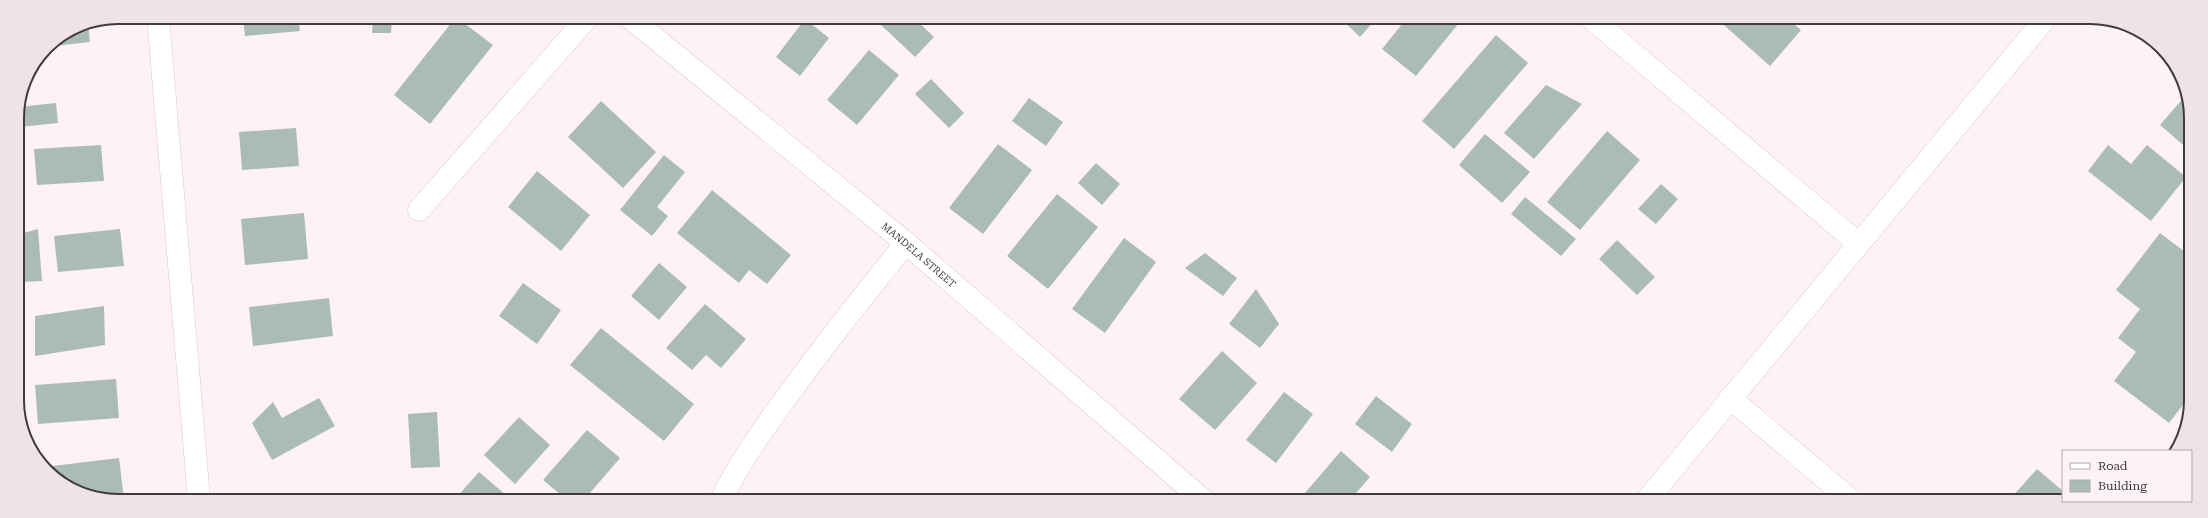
<svg xmlns="http://www.w3.org/2000/svg" width="2208" height="518" font-family="'Roboto Serif',serif">
<style>
.building{fill:#aabcb5}
.lines{fill:none;stroke-linecap:round;stroke-linejoin:round}
.minor-casing{stroke:#dbc8cb;stroke-width:23}
.minor{stroke:#fff;stroke-width:22}
.labels{text-anchor:middle;stroke-width:3;stroke-linejoin:round;paint-order:stroke}
.street-label{font-size:10px;fill:#41393b;stroke:#fef2f4}
.rim{fill:none;stroke:#41393b;stroke-width:2}
</style>
<rect width="100%" height="100%" fill="#fef2f4"/>
<path class="building" d="M243,17H298L300,31L245,36Z
M373,17H392L391,33H372Z
M456,17L493,45L430,124L394,95Z
M886,18H914L934,37L915,57L880,24Z
M1340,18H1377L1360,37Z
M1407,18H1457L1459,23L1416,76L1382,49Z
M805,19L829,38L800,76L776,57Z
M1717,19H1788L1801,30L1770,66Z
M88,23L90,42L47,47L80,25Z
M1496,35L1528,63L1454,149L1422,121Z
M869,50L899,75L857,125L827,100Z
M931,79L964,113L949,128L915,94Z
M1546,85L1582,104L1534,159L1504,133Z
M2185,96L2189,100V150L2160,125Z
M1029,98L1063,122L1046,146L1012,121Z
M601,101L656,152L623,188L568,137Z
M56,103L58,123L21,127L18,107Z
M296,128L299,166L242,170L239,132Z
M1607,131L1640,160L1580,230L1547,202Z
M1485,134L1530,172L1502,203L1459,165Z
M998,144L1032,170L983,234L949,208Z
M101,145L104,181L37,185L34,149Z
M2108,145L2131,164L2147,145L2186,177L2151,221L2088,171Z
M664,155L685,172L657,207L668,216L652,236L620,210Z
M1096,163L1120,184L1102,205L1078,183Z
M537,171L590,215L561,251L508,207Z
M1661,184L1678,199L1656,224L1638,209Z
M712,190L791,255L767,284L749,270L739,283L677,233Z
M1057,194L1098,227L1048,289L1007,256Z
M1525,197L1576,239L1561,256L1511,214Z
M304,213L308,259L245,265L241,219Z
M38,229L42,281L24,282L20,234Z
M120,229L124,266L58,272L54,236Z
M2160,233L2189,255V397L2169,423L2114,381L2136,352L2118,338L2140,309L2116,290Z
M1124,238L1156,262L1105,333L1072,309Z
M1617,240L1655,277L1637,295L1599,259Z
M1205,253L1237,278L1223,296L1185,268Z
M659,263L687,287L659,320L631,296Z
M523,283L561,310L537,344L499,316Z
M1256,289L1279,324L1260,348L1229,324Z
M329,298L333,336L253,346L249,307Z
M705,304L746,339L721,368L706,355L692,370L666,348Z
M104,306L105,345L35,356V316Z
M601,328L694,404L664,441L570,365Z
M1222,351L1257,383L1215,430L1179,399Z
M116,379L119,418L38,424L35,385Z
M1284,392L1313,414L1276,463L1246,440Z
M1376,396L1412,424L1392,452L1355,424Z
M319,398L335,426L272,460L252,423L273,402L282,418Z
M437,412L440,467L411,468L408,414Z
M519,417L550,445L515,484L484,455Z
M587,430L620,458L584,500L566,499L543,480Z
M1341,451L1370,477L1350,500H1313L1305,493Z
M119,458L124,499H99L47,472L44,467Z
M2037,469L2063,491V501H2016L2012,497Z
M479,472L506,495L502,499H455Z"/>
<g class="lines">
<g class="minor-casing">
<g id="minor">
<path d="M158,17L199,499"/>
<path id="s1" d="M629,17L906,243L1203,500"/>
<path d="M1591,18L1859,244"/>
<path d="M419,210L588,17"/>
<path d="M1730,398L1852,501"/>
<path d="M721,500C741,459 767,424 794,387C830,338 867,291 906,243"/>
<path d="M1647,500L2045,19"/>
</g>
</g>
<use href="#minor" class="minor"/>
</g>
<g class="labels">
<g class="street-label">
<text dy="4" stroke="none"><textPath href="#s1" startOffset="375">MANDELA STREET</textPath></text>
</g>
</g>
<path d="M0 0H2208V518H0ZM118 24H2090A94 94 0 0 1 2184 118V400A94 94 0 0 1 2090 494H118A94 94 0 0 1 24 400V118A94 94 0 0 1 118 24Z" fill="#efe3e5" fill-rule="evenodd"/>
<path class="rim" d="M118 24H2090A94 94 0 0 1 2184 118V400A94 94 0 0 1 2090 494H118A94 94 0 0 1 24 400V118A94 94 0 0 1 118 24Z"/>
<rect x="2062" y="450" width="130" height="52" fill="#fef2f4" stroke="#b2a8aa"/>
<rect x="2070" y="463" width="20" height="6" fill="#ffffff" stroke="#b2a8aa"/>
<text x="2098" y="470" font-size="12" fill="#41393b">Road</text>
<rect x="2070" y="480" width="20" height="12" fill="#aabcb5" stroke="#b2a8aa"/>
<text x="2098" y="490" font-size="12" fill="#41393b">Building</text>
</svg>
